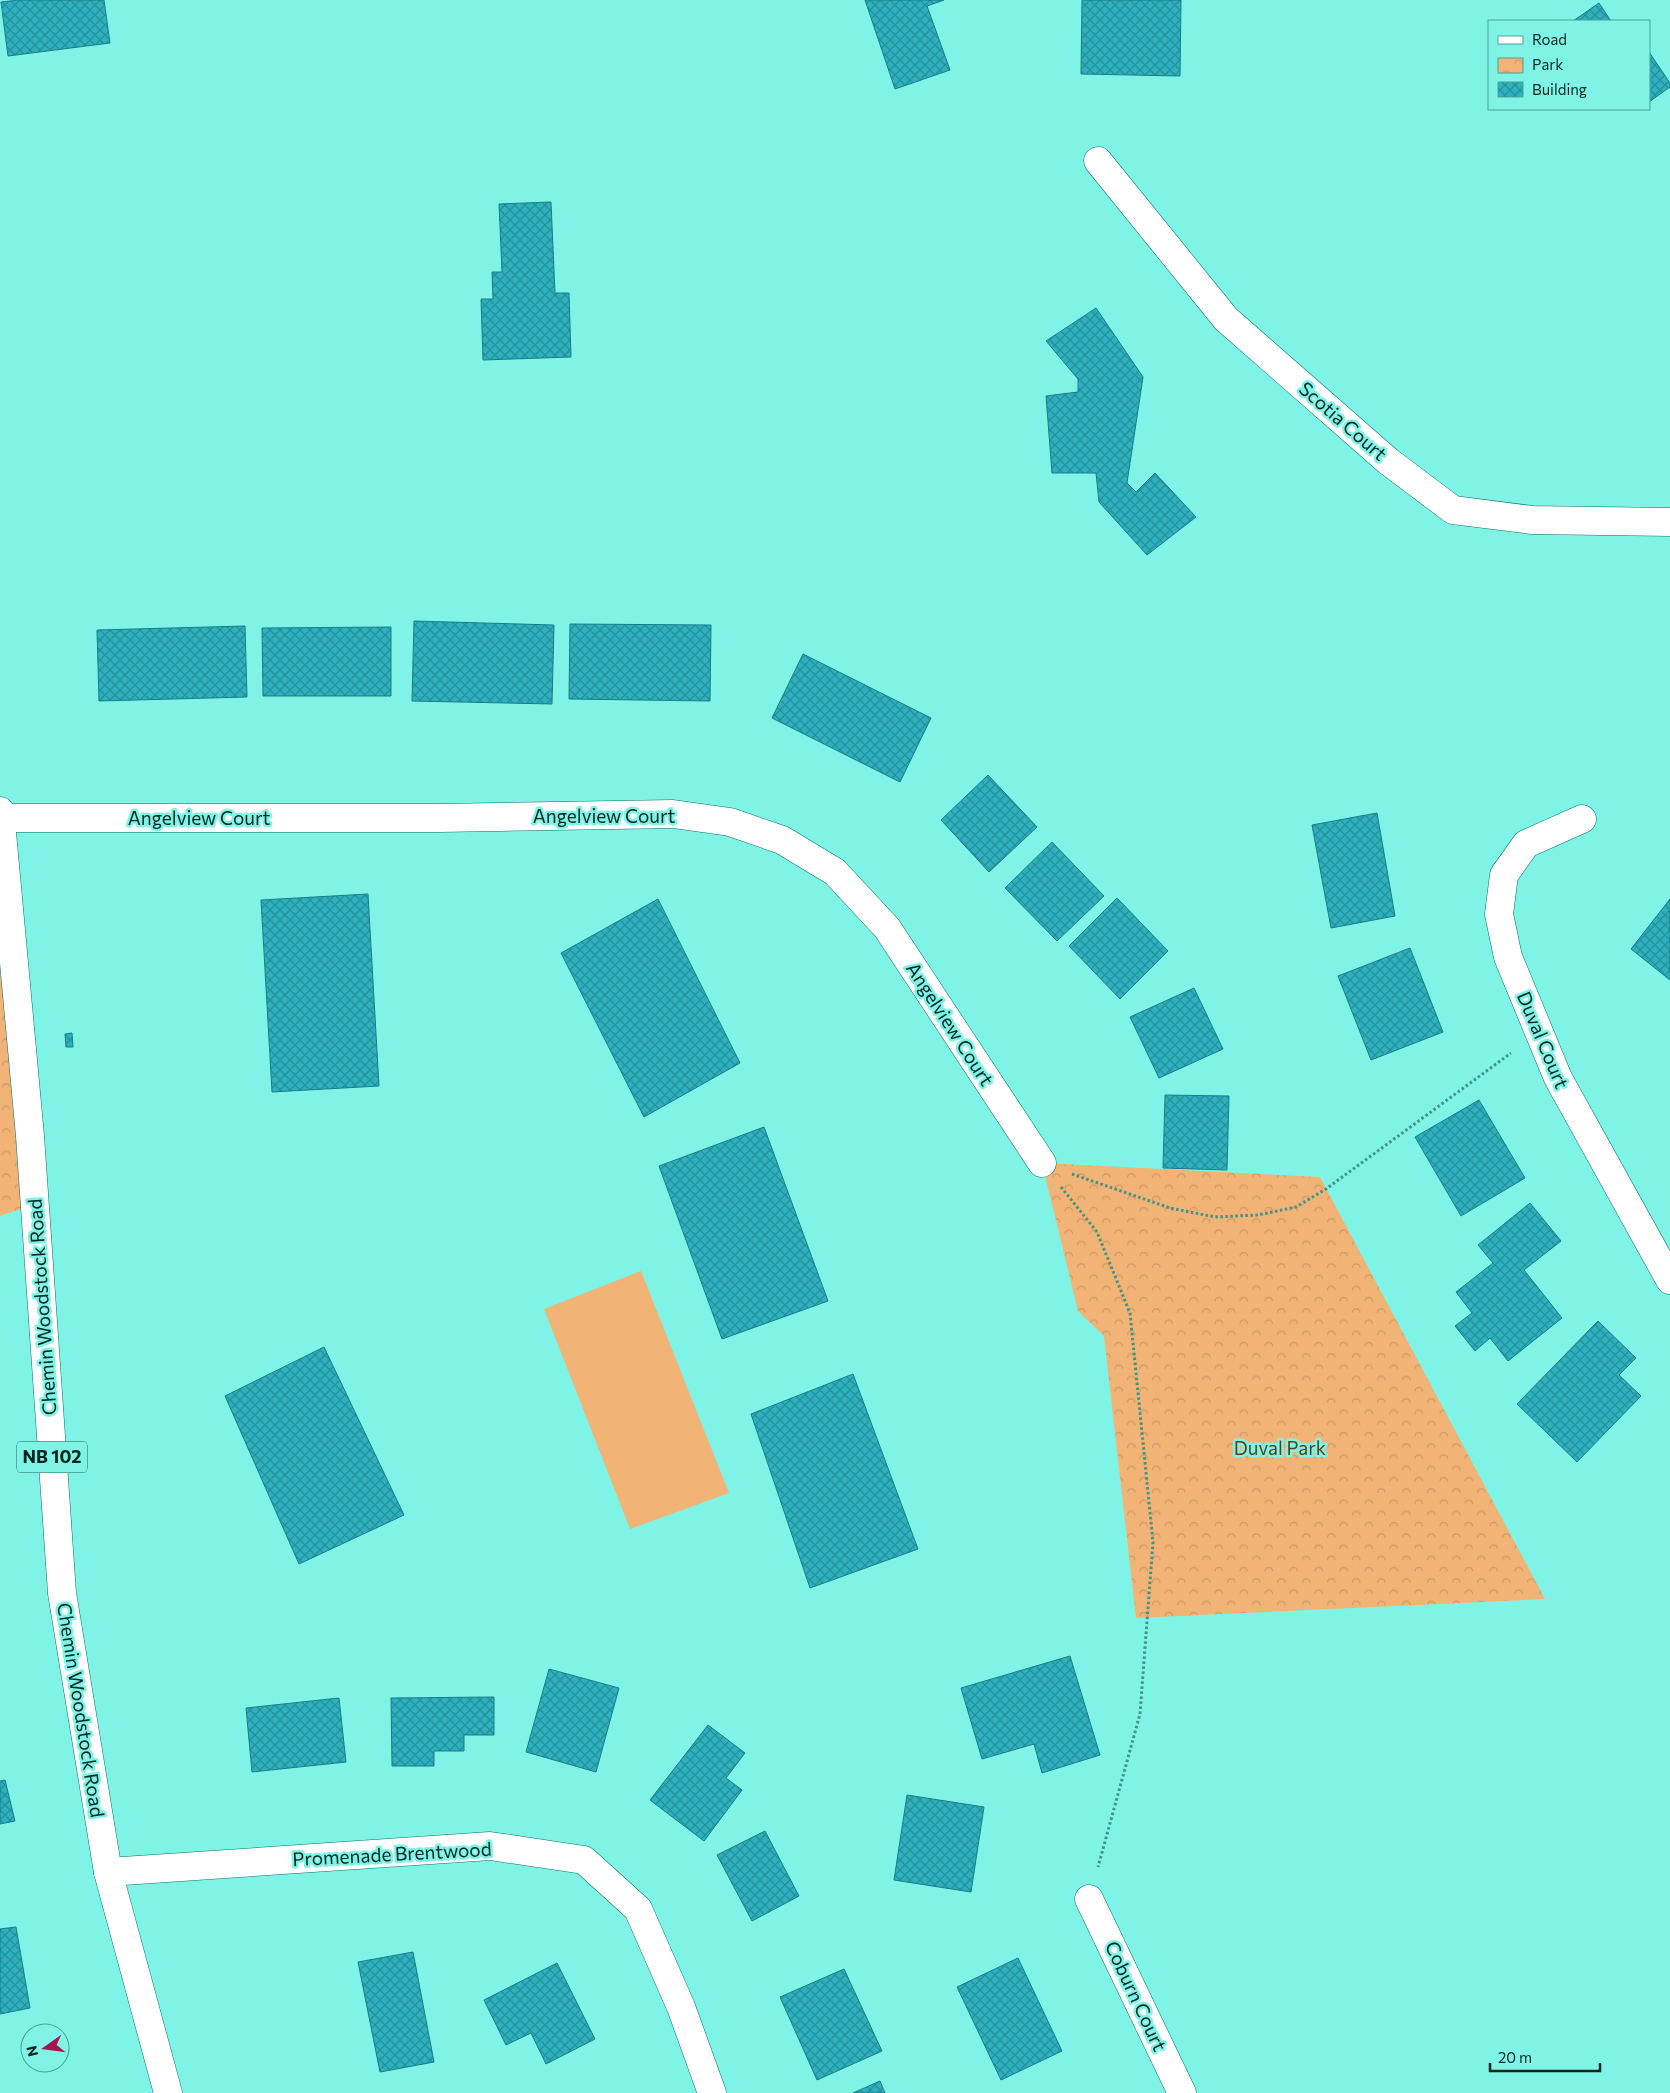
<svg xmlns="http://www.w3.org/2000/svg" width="1670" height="2093" font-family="Commissioner,sans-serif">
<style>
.park{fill:url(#park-crowns)}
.pitch{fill:#f1b376}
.building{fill:url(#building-cross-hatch);stroke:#177d87}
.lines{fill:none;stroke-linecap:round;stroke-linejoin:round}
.minor-casing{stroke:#037369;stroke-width:29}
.primary-casing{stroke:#037369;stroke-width:29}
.path{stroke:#429288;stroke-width:3;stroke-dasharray:2.5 2.5;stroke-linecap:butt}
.minor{stroke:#fff;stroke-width:28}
.primary{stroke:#fff;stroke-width:28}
.labels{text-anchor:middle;stroke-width:5;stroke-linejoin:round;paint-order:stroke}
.shield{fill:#7ff4e6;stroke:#26645d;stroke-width:1}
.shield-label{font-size:18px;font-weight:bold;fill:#002622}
.street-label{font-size:19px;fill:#002622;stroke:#7ff4e6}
.park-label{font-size:19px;fill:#5c3d1e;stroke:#7ff4e6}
</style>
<defs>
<pattern id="park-crowns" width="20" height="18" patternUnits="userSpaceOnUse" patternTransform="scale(1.25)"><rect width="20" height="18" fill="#f1b376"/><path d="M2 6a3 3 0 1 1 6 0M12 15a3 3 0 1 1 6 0" fill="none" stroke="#cd9a66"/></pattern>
<pattern id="building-cross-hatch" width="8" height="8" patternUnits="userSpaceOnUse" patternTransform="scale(1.25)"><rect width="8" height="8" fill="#2eb1be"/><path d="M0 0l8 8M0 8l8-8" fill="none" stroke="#25909a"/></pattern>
</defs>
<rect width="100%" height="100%" fill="#7ff4e6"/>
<path class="park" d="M0,811L35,1204L0,1216Z
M1042,1163L1320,1177L1545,1599L1136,1618L1104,1336L1078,1311Z"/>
<path class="pitch" d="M641,1271L729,1493L630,1529L544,1309Z"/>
<path class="building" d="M19,0H104L110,43L8,56L1,2Z
M865,0H944L927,6L950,70L895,89Z
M1082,0H1181L1180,76L1081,74Z
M1599,3L1611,21H1573Z
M1649,52L1670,83V87L1649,102Z
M551,202L555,293H569L571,357L483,360L481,299H493L492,272H502L499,204Z
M1096,308L1143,377L1127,483L1136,492L1155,473L1196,517L1147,555L1099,502L1096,473H1052L1046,396L1078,392V379L1046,341Z
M414,621L554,625L552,704L412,701Z
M570,624L711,625L710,701L569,699Z
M245,626L247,697L99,701L97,630Z
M391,627V696H263L262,628Z
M803,654L931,718L900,782L772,718Z
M988,775L1037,827L989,872L941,820Z
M1377,813L1395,916L1331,928L1312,825Z
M1052,842L1104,896L1057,941L1005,888Z
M368,894L379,1086L272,1092L261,900Z
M1117,898L1168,951L1120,999L1069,946Z
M658,899L740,1063L644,1117L561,953Z
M1670,899V980L1631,949Z
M1410,948L1443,1032L1371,1060L1338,976Z
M1194,988L1223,1049L1159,1078L1130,1017Z
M72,1033L73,1047H66L65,1034Z
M1165,1095L1229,1096L1227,1170L1163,1168Z
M1479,1100L1525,1178L1461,1216L1415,1137Z
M764,1127L828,1301L722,1339L659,1166Z
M1530,1203L1561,1241L1524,1270L1562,1318L1508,1361L1490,1338L1475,1351L1455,1326L1472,1313L1456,1292L1493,1263L1478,1245Z
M1598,1321L1636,1358L1619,1375L1641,1396L1577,1462L1517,1404Z
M324,1347L404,1515L299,1564L225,1396Z
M853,1374L918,1549L810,1588L751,1414Z
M1070,1656L1100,1755L1042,1773L1034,1744L982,1759L961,1688Z
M549,1669L619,1688L596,1772L526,1752Z
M494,1697V1735H464V1751H434V1766H392L391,1698Z
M339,1698L346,1762L252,1772L246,1708Z
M708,1725L745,1753L726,1778L742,1790L704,1841L650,1800Z
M5,1780L15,1821L0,1824V1781Z
M907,1795L984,1807L971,1892L894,1880Z
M765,1831L799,1896L752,1921L717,1855Z
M16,1927L30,2008L0,2014V1929Z
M413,1952L434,2062L380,2072L358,1962Z
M1018,1958L1062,2051L1001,2080L957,1987Z
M557,1963L595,2039L546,2064L531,2033L506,2045L484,2000Z
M844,1969L882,2051L817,2080L780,1997Z
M880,2081L885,2093H853Z"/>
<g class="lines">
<g class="minor-casing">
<path id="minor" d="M1098,161L1226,319L1388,461L1453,510L1532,520L1670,522
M1,818H440L673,814L730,822L782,840L835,872L887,928L1042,1163
M1582,819L1526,844L1504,875L1499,914L1508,957L1558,1078L1670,1280
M108,1872L490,1846L584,1860L638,1909L681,2007L712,2093
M1089,1899L1182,2093"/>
</g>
<g class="primary-casing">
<path id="primary" d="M0,811L30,1136L62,1593L108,1872L168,2093"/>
</g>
<path class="path" d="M1072,1174L1170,1208L1215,1217L1258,1215L1296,1207L1326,1189L1511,1053
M1061,1187L1097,1232L1130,1313L1153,1542L1140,1714L1098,1867"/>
<use href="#minor" class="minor"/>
<use href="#primary" class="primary"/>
</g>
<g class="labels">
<rect class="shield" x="17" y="1441.5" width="70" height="31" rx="4"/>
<g class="shield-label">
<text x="52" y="1463">NB 102</text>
</g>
<g class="street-label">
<text transform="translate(1343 421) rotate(41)" y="7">Scotia Court</text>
<text x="604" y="823">Angelview Court</text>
<text x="199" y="825">Angelview Court</text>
<text transform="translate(950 1024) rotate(57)" y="7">Angelview Court</text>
<text transform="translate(1543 1040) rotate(67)" y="7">Duval Court</text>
<text transform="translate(42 1307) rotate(-94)" y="7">Chemin Woodstock Road</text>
<text transform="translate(81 1710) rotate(81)" y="7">Chemin Woodstock Road</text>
<text transform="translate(392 1854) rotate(-3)" y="7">Promenade Brentwood</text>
<text transform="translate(1136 1996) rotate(65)" y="7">Coburn Court</text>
</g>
<g class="park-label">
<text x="1280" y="1455">Duval Park</text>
</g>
</g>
<rect x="1488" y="20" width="162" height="90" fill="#7ff4e6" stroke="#4ca298"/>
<rect x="1498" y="36" width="25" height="8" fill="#ffffff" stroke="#4ca298"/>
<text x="1532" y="45" font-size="15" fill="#002622">Road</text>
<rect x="1498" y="58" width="25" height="15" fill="url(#park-crowns)" stroke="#4ca298"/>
<text x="1532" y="70" font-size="15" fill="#002622">Park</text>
<rect x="1498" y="82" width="25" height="15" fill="url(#building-cross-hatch)" stroke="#4ca298"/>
<text x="1532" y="95" font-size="15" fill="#002622">Building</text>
<g transform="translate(45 2048) rotate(256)"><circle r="24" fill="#7ff4e6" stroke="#4ca298"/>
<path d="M0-4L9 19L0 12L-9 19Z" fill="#a7154f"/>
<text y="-8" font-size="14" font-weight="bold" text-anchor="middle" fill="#002622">N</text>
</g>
<path d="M1490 2063v8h110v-8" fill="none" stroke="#002622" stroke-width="2.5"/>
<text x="1498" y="2063" font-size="15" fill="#002622" stroke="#7ff4e6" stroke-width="4" paint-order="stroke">20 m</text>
</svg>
